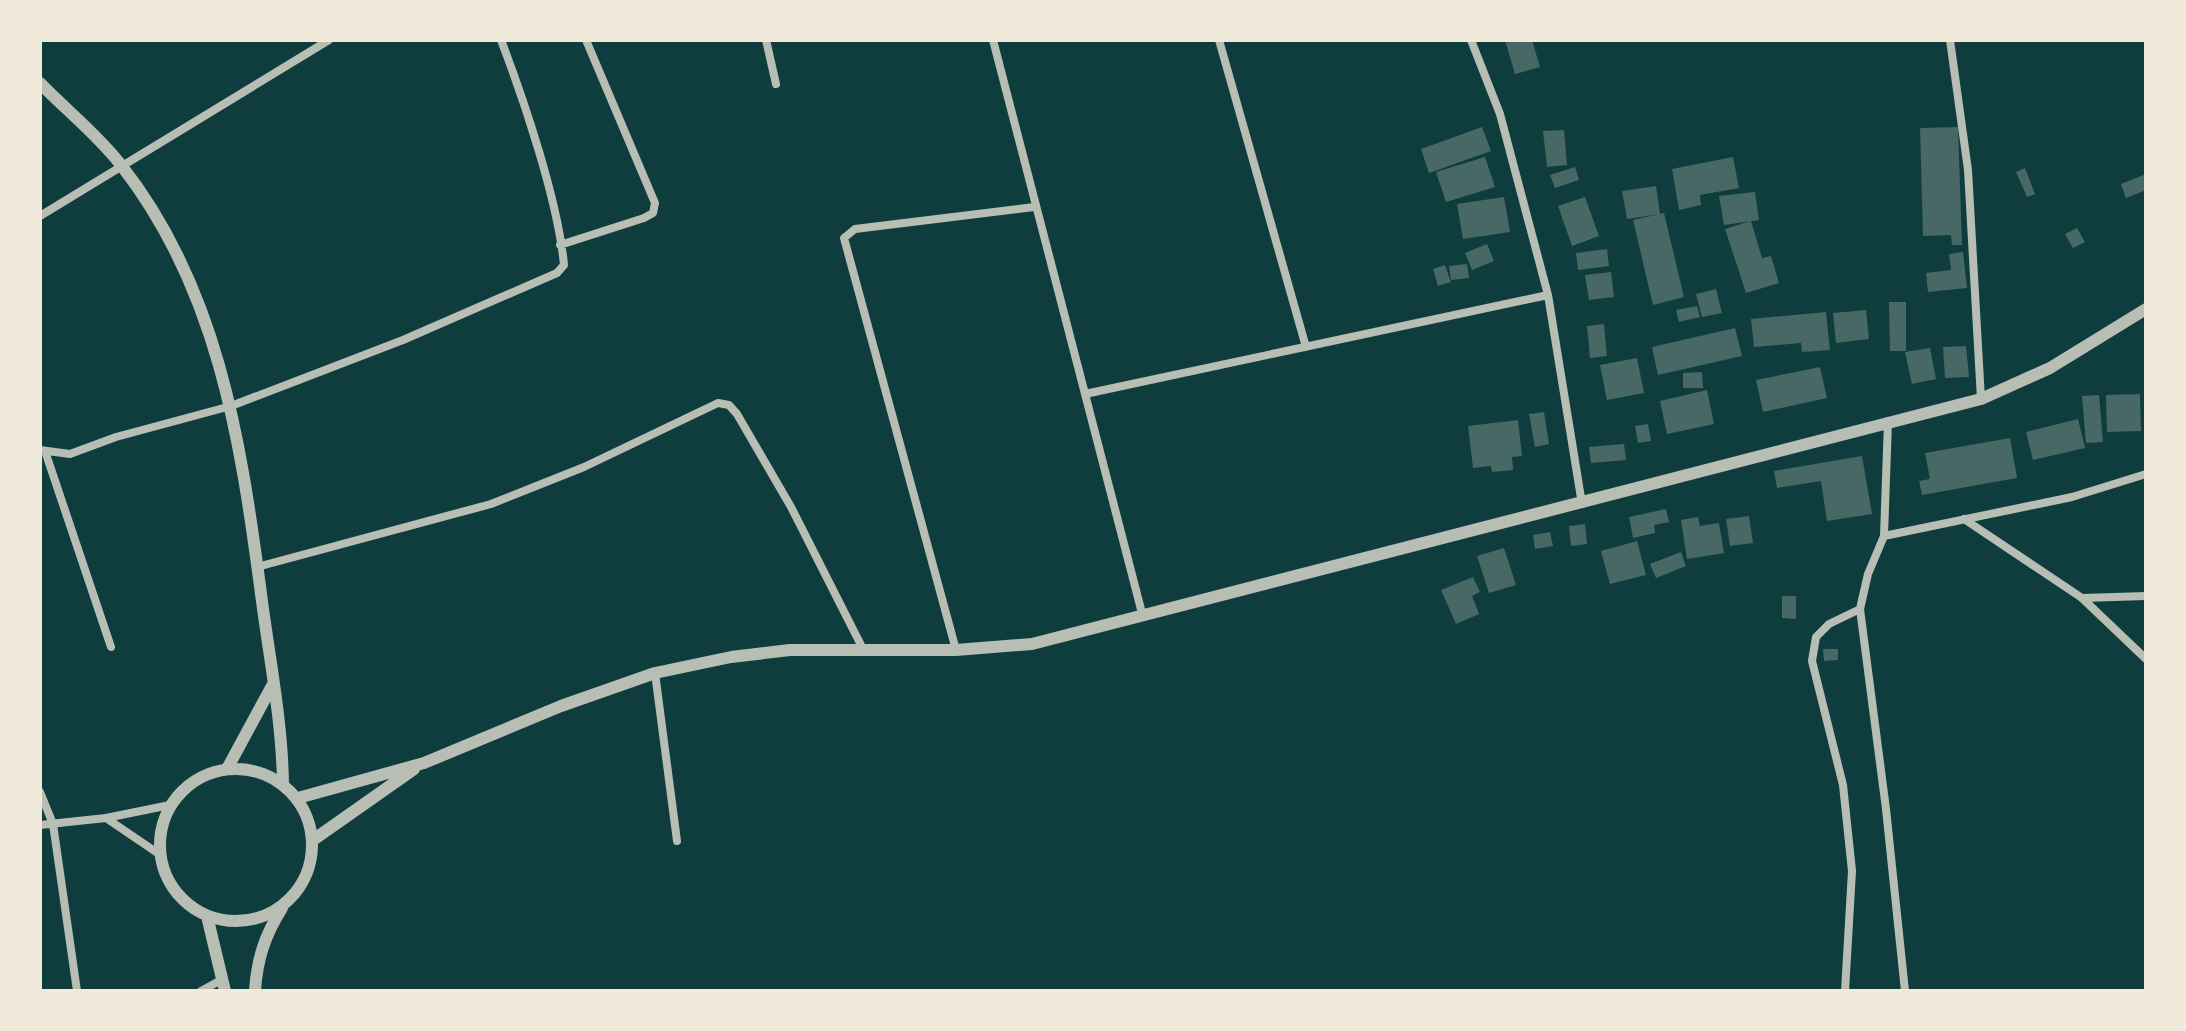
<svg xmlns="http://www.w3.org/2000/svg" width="2186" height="1031" font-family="'Noto Sans',sans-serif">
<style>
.building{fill:#486865}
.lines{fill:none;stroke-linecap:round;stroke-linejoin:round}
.minor{stroke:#b8beb3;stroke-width:8}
.tertiary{stroke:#b8beb3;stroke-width:12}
</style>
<rect width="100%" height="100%" fill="#0f3d3e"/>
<path class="building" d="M1505,40H1532L1540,67L1515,74Z
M1482,127L1491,151L1429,173L1421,149Z
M1958,127L1962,245H1952L1951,235L1923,236L1920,128Z
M1564,130L1567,165L1547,167L1543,131Z
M1485,157L1495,187L1446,202L1436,172Z
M1733,157L1739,188L1700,195L1701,205L1679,210L1672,169Z
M1575,167L1579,180L1555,188L1550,175Z
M2025,168L2035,194L2027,197L2016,172Z
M2146,174V190L2126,198L2121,184Z
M1656,186L1660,214L1627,219L1622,191Z
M1755,192L1759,220L1724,225L1719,196Z
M1504,197L1510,232L1463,239L1457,204Z
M1585,197L1599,236L1572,246L1558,206Z
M1664,213L1684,297L1653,305L1633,220Z
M1751,221L1762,258L1771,256L1779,283L1746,293L1725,229Z
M2077,228L2085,242L2073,248L2065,234Z
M1487,244L1494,261L1472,270L1465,253Z
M1607,249L1609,266L1578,270L1576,253Z
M1963,252L1967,288L1928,292L1926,273L1951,270L1949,254Z
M1467,264L1469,278L1451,280L1449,266Z
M1445,265L1451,282L1438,286L1433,269Z
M1611,272L1614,297L1589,300L1585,275Z
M1716,289L1722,313L1702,317L1696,294Z
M1889,302H1906V351H1890Z
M1697,306L1700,317L1679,322L1676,310Z
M1866,310L1869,339L1836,343L1833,313Z
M1826,312L1830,350L1802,352L1801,343L1754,347L1751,319Z
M1604,324L1607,356L1590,358L1587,326Z
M1735,328L1742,356L1658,375L1652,347Z
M1966,346L1969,377L1945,378L1943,347Z
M1930,348L1936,379L1912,384L1905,352Z
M1637,358L1644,393L1607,400L1600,365Z
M1820,367L1827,398L1763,412L1756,380Z
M1702,372L1703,388H1683V373Z
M1707,390L1714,424L1667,434L1660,401Z
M2140,394L2141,431L2107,432L2106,395Z
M2099,395L2103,442L2086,443L2082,396Z
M1544,412L1549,444L1535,447L1529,414Z
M2078,419L2085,448L2033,460L2026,432Z
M1518,420L1522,456L1512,457L1513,470L1492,472L1491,466L1473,468L1468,426Z
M1648,424L1651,441L1638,443L1635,426Z
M2010,438L2017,478L1922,495L1919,481L1930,479L1925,453Z
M1624,444L1626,460L1591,463L1589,447Z
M1862,456L1872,514L1827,521L1821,481L1777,488L1774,471Z
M1666,509L1669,522L1654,525L1655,533L1633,538L1629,517Z
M1749,516L1753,543L1730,546L1726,519Z
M1698,517L1700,526L1719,523L1724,553L1687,559L1681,520Z
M1585,524L1587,544L1571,546L1569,526Z
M1550,532L1553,546L1535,549L1533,535Z
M1637,541L1646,575L1610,584L1601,551Z
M1504,548L1516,585L1489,593L1477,556Z
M1681,552L1686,566L1656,578L1650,564Z
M1473,577L1480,592L1472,596L1479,614L1456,624L1441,590Z
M1782,596H1796V619L1782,618Z
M1823,649H1838V660L1824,661Z"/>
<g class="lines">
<path class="minor" d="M766,40L776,84
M993,40L1143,617
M1219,40L1306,347
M1471,40L1500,114L1548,295L1582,504
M1950,40L1968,170L1981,399
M40,216L329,40
M560,245L644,218L653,213L655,203L586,40
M1085,394L1548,295
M1888,421L1884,536L1868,574L1860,609L1886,809L1905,991
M40,450L70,454L116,437L231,406L403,340L557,273L564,265C558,201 524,100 501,40
M46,454L111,647
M1964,519L2082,598L2146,659
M1884,536L2072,497L2146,474
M257,567L491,504L584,467L718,403L729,405L737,414L791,507L864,651
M2082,598L2146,596
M956,650L844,238L855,229L1034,207
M655,673L677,841
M40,792L53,824L77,991
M106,818L159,854
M40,825L106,818L170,805
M201,991L223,979
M1845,991L1852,871L1843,785L1812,661L1816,637L1829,624L1860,609"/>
<path class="tertiary" d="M40,83C66,110 98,135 121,165C217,287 240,437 260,586C268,652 282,717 283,784
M160 845a76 76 0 1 1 152 0a76 76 0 1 1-152 0Z
M227,769L273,684
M298,798L424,763L561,706L655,673L731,657L790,650H956L1032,644L1981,399L2050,368L2146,309
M313,840L414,769
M207,916L225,991
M255,991C257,959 265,935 282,908"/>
</g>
<rect width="2186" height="1031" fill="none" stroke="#f1e9da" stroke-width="84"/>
</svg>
